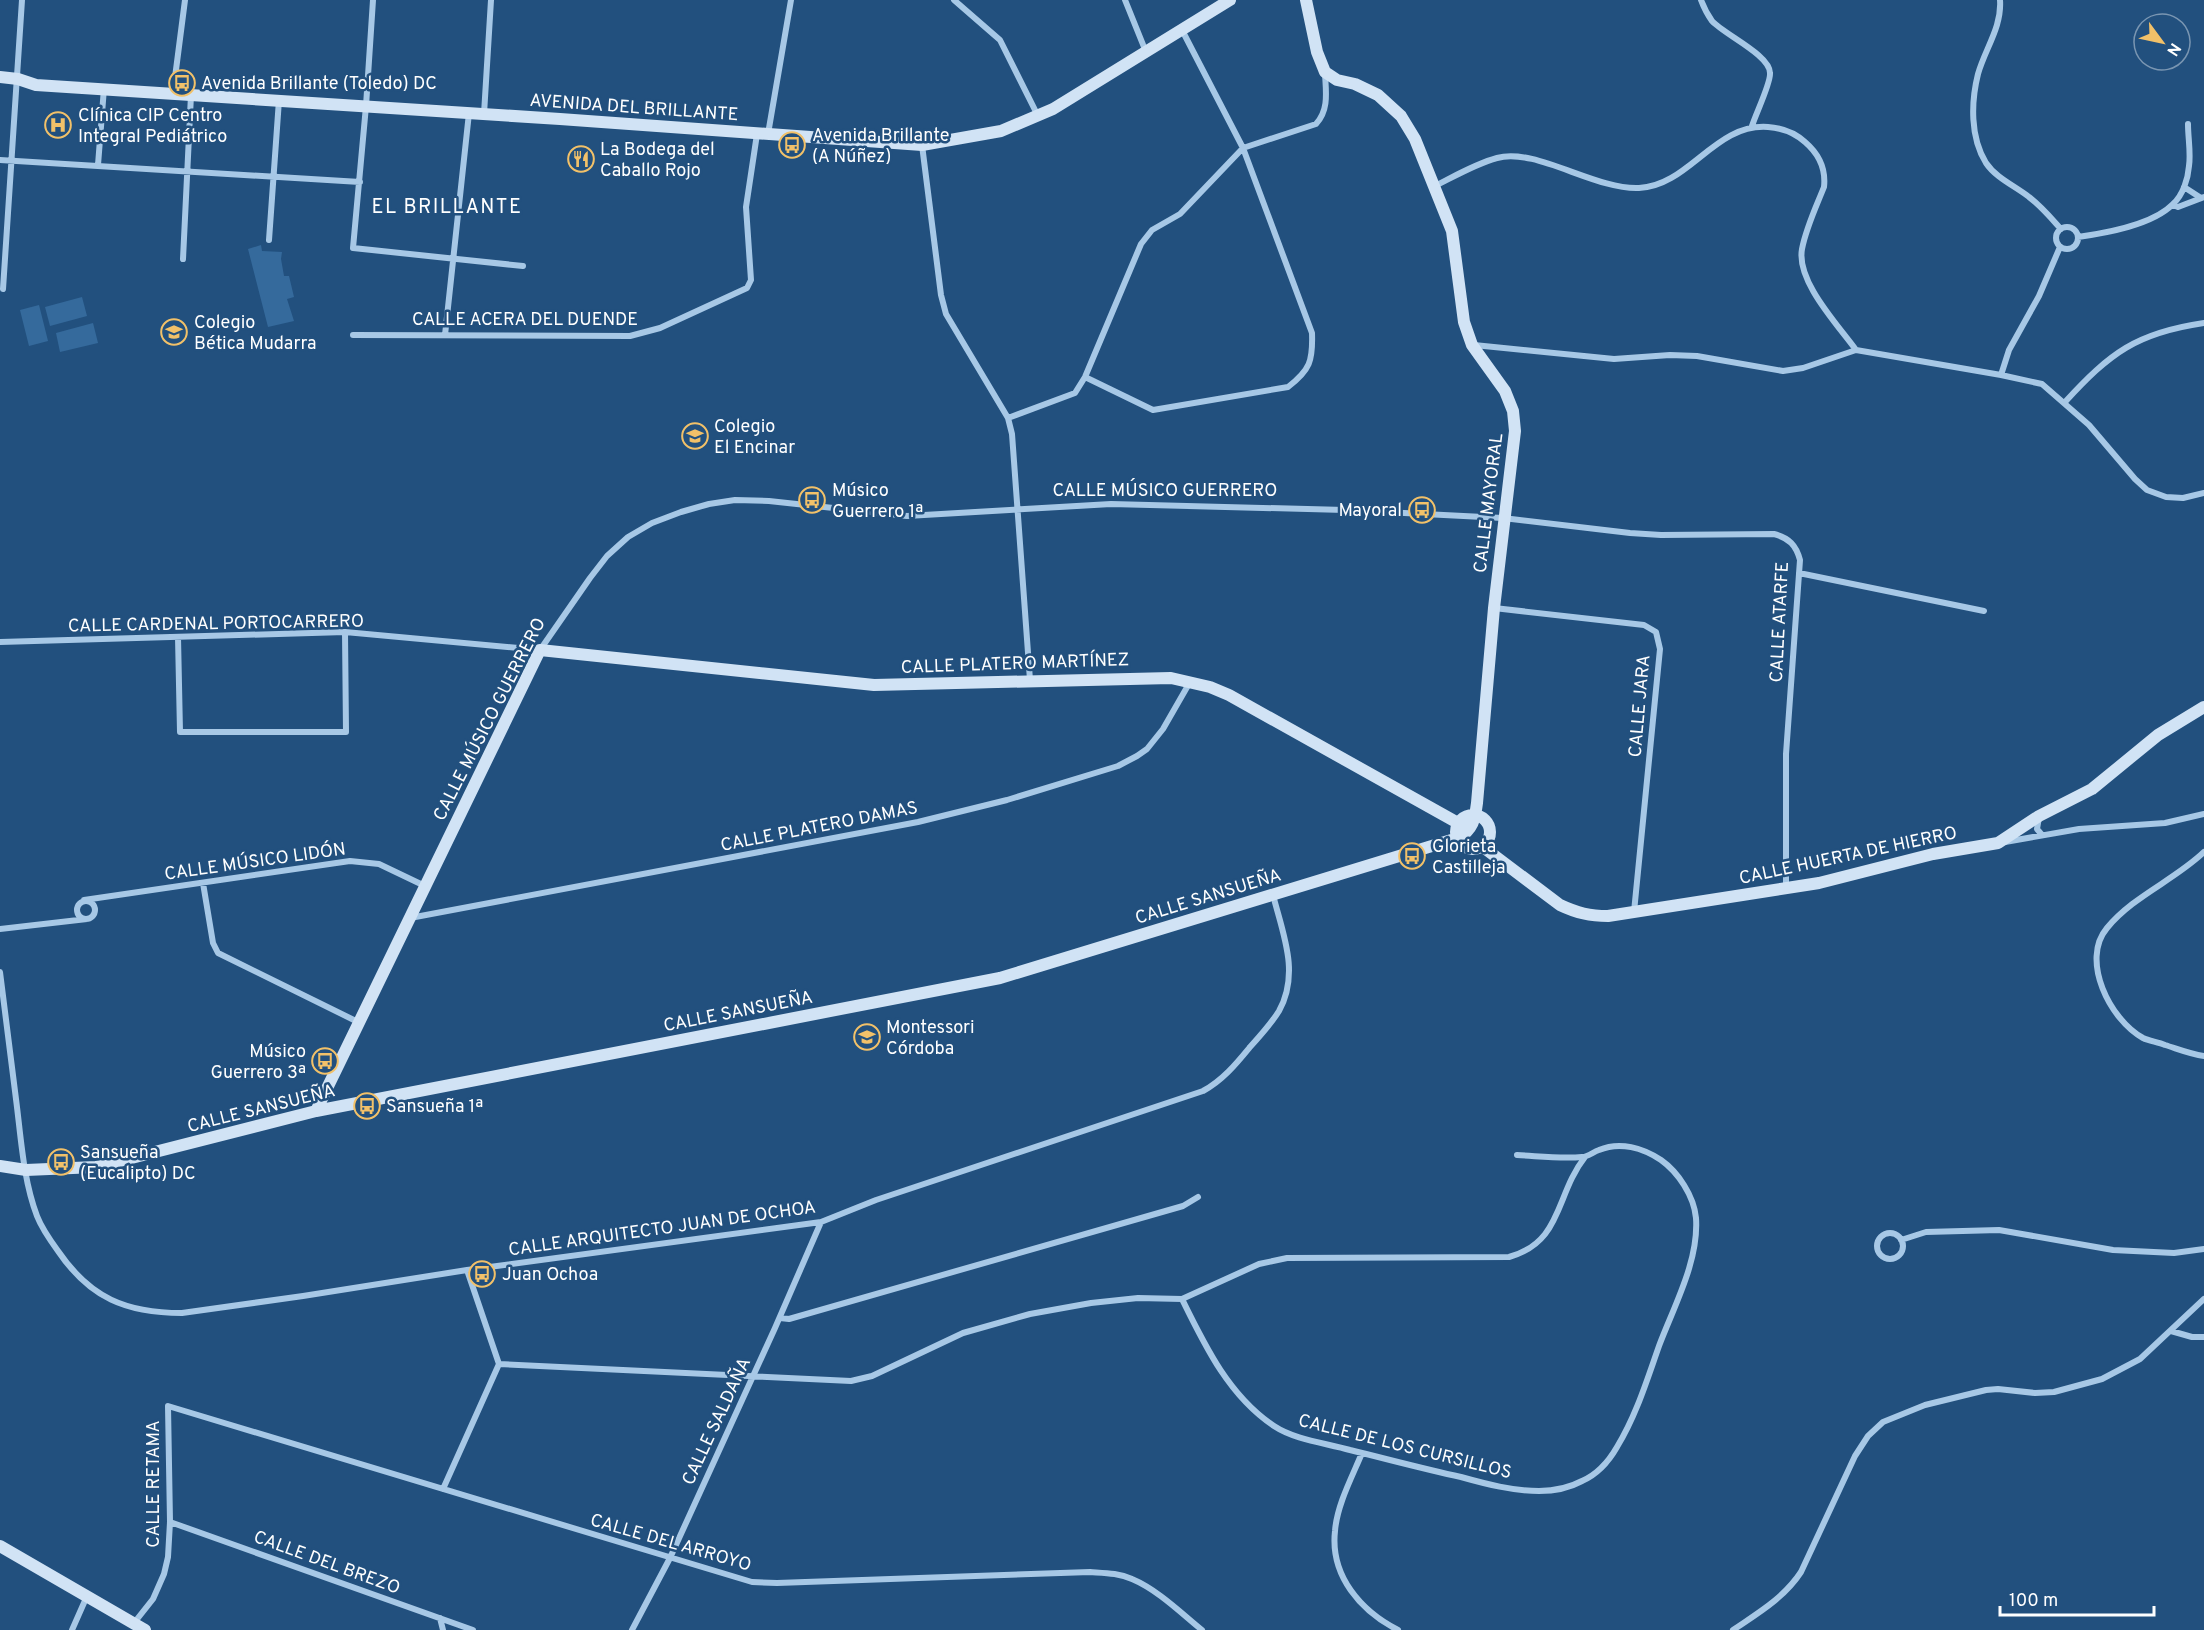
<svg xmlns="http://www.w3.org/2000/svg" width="2204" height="1630" font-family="Overpass,sans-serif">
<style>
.garden{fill:#356a9c}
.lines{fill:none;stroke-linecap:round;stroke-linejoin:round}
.street{stroke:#a7c8e6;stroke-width:6}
.secondary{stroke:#d1e3f5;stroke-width:12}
.labels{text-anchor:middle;stroke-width:5;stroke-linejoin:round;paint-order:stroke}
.poi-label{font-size:18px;fill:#fff;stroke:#22507e;text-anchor:start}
.street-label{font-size:18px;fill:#fff;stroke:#22507e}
.neighbourhood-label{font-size:20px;letter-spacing:1.5px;fill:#fff;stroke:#22507e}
</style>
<rect width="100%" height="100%" fill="#22507e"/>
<path class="garden" d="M261,245L262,251L282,252L281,259L284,276H289L294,297L287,299L294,321L268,327L248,249Z
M82,297L87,316L50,326L45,307Z
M39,305L48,341L29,346L20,310Z
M93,323L98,343L60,352L56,333Z"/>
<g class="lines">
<path class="street" d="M373,0L366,106L353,248L523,266
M954,0L1000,40L1038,116
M1125,0L1146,52
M1701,0C1704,8 1707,14 1712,21C1725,35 1770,55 1770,73C1771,83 1756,113 1752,126
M2000,0C2002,27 1985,49 1978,74C1971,102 1970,137 1986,163C1996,178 2015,186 2029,197C2041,206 2051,218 2061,229
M173,93L185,0
M484,114L491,0
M768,134L791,0
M922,145L941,295L946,314L1008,418L1012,434L1030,680
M0,160L360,182
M98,165L104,88
M1435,186C1455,176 1475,164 1497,158C1535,147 1595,190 1639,188C1689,186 1715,123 1768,127C1782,128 1795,133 1805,142C1819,154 1826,169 1824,187C1816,207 1806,228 1802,249C1796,281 1838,325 1856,350
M2184,187L2201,198
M2173,205L2178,207L2204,197
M2056 238a11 11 0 1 1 22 0a11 11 0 1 1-22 0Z
M2078,237C2106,233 2153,225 2173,204C2183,195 2188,179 2189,166C2191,153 2188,138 2188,124
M269,240L279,100
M183,259L191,95
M3,289L22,0
M353,335L630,336L660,328L747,288L751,280L746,207L757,134
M445,335L469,113
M1474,345L1614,359L1670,355L1697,356L1783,371L1803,368L1856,350L2001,375L2042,384L2089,425L2135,479L2147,490L2166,497L2183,498L2204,493
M2001,375L2009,350L2039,296L2060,247
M1085,377L1153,410L1288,387C1310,370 1313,361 1312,333L1243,148L1182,30
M2065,402C2110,353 2136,333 2204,323
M1008,418L1075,393L1085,377L1141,244L1152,230L1180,214L1243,148L1316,124C1329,110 1326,92 1325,74
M1799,573L1984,611
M1494,608L1644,625L1656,632L1660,649L1634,912
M178,637L180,732H346L345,632
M0,642L345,632L540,650L590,578L607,556L628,537L652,523L681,512L709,504L735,500L769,501L907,516L1111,504L1345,510L1503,518L1630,533L1661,535L1774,534C1789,538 1796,545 1800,560L1786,754V889
M2039,817L2037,829L2042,835
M2005,842L2079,829L2165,823L2204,814
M2204,852C2175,880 2133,896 2107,928C2080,960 2110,1020 2143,1038C2149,1041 2158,1042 2165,1045C2178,1049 2190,1054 2204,1056
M203,883L213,943L218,953L358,1022
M84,900L350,861L379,864L425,886
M77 910a9 9 0 1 1 18 0a9 9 0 1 1-18 0Z
M410,918L918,822L1007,800L1118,766L1137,756L1147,749L1163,729L1190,682
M0,929L87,919
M0,972C5,1014 11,1057 16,1099C21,1137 23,1179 37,1216C42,1229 50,1240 58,1251C90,1298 126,1313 182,1313L303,1296L467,1270L821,1222L876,1200L1203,1091C1223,1080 1236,1064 1250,1047C1260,1036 1271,1024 1279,1011C1300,973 1283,934 1273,895
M1877 1246a13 13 0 1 1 26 0a13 13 0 1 1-26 0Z
M1901,1240L1926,1232L1999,1230L2113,1250L2174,1253L2204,1249
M1182,1299C1205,1346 1229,1396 1274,1426C1295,1440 1326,1443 1350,1450C1387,1459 1424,1469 1461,1477C1486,1484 1513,1491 1539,1491C1554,1491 1569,1488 1582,1481C1598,1474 1609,1461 1617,1447C1636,1416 1647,1380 1659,1346C1674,1306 1699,1261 1696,1218C1694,1196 1678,1172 1661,1160C1643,1148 1620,1141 1599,1150C1593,1152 1588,1157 1582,1157C1560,1159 1538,1156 1517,1155
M780,1318L789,1319L1183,1206L1198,1197
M2171,1331L2192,1337H2204
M499,1364L851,1381L872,1376L963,1333L1030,1314L1091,1303L1138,1298L1182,1299L1259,1264L1287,1258L1509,1257C1563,1242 1555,1195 1585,1157
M1362,1453C1352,1477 1337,1505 1335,1531C1330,1576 1361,1611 1398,1630
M443,1489L499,1364L467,1270
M170,1522L473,1630
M440,1618L443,1630
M134,1623L153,1599L164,1574L168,1557L170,1522L168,1406L752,1582L777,1583L1090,1572C1104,1573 1119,1573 1132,1579C1158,1590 1181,1613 1202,1630
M72,1630L87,1596
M632,1630L670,1558L775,1328L821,1222
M1733,1630C1758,1613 1784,1598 1801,1572L1855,1456L1868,1436L1883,1422L1925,1405L1986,1390L1998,1389L2035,1393L2054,1392L2102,1379L2140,1359L2204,1299"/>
<path class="secondary" d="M0,77L18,79L36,85L560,119L922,145L1001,131L1053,109L1230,0
M1456 832a17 17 0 1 1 34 0a17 17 0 1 1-34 0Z
M1483,847L1560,905C1577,913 1590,916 1608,916L1819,883L1933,854L1998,843L2039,816L2092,789L2158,735L2204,707
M316,1111L540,650L874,685L1171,678L1210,687L1229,695L1458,823
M0,1166L26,1170L96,1167L316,1111L1000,978L1458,838C1473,830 1475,819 1477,803L1494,608L1515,431L1513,411L1505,391L1472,345L1464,322L1452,231L1415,139L1401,116L1378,95L1355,84L1337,80L1325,72L1317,52L1306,0
M0,1546L145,1630"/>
</g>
<defs>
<g id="bus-ring" transform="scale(1.35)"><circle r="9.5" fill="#22507e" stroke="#f2c169" stroke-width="1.5"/><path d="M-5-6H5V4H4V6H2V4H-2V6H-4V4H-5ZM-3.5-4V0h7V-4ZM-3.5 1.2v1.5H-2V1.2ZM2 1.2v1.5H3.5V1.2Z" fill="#f2c169"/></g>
<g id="hospital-ring" transform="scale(1.35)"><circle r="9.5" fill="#22507e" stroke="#f2c169" stroke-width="1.5"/><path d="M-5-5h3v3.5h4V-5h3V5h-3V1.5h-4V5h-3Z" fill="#f2c169"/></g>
<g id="restaurant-ring" transform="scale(1.35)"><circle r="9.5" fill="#22507e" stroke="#f2c169" stroke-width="1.5"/><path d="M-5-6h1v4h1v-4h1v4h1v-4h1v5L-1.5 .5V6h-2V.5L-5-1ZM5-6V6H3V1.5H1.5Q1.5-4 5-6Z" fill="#f2c169"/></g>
<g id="school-ring" transform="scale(1.35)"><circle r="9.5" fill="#22507e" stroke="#f2c169" stroke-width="1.5"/><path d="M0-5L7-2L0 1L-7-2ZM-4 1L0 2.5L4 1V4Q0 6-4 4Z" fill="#f2c169"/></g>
</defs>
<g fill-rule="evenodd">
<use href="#bus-ring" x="182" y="83"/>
<use href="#hospital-ring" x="58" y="125"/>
<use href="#bus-ring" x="792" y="145"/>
<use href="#restaurant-ring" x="581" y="159"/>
<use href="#school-ring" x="174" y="332"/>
<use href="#school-ring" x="695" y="436"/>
<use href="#bus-ring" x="812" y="500"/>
<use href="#bus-ring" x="1422" y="510"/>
<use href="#bus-ring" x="1412" y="856"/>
<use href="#school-ring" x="867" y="1037"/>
<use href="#bus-ring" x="325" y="1061"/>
<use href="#bus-ring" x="367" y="1106"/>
<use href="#bus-ring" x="61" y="1162"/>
<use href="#bus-ring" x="482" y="1274"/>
</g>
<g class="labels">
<g class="poi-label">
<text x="201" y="89">Avenida Brillante (Toledo) DC</text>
<text x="78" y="121">Clínica CIP Centro<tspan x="78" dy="21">Integral Pediátrico</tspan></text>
<text x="812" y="141">Avenida Brillante<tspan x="812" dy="21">(A Núñez)</tspan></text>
<text x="600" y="155">La Bodega del<tspan x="600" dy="21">Caballo Rojo</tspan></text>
<text x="194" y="328">Colegio<tspan x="194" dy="21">Bética Mudarra</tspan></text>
<text x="714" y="432">Colegio<tspan x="714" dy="21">El Encinar</tspan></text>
<text x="832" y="496">Músico<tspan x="832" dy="21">Guerrero 1ª</tspan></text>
<text x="1402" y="516" text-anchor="end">Mayoral</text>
<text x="1432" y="852">Glorieta<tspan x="1432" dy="21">Castilleja</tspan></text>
<text x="886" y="1033">Montessori<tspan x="886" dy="21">Córdoba</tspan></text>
<text x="306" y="1057" text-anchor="end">Músico<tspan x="306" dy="21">Guerrero 3ª</tspan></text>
<text x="386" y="1112">Sansueña 1ª</text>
<text x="80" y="1158">Sansueña<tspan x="80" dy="21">(Eucalipto) DC</tspan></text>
<text x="502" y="1280">Juan Ochoa</text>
</g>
<g class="street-label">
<text transform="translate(634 107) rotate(4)" y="6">AVENIDA DEL BRILLANTE</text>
<text x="525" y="325">CALLE ACERA DEL DUENDE</text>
<text x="1165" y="496">CALLE MÚSICO GUERRERO</text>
<text transform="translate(1488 503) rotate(-83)" y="6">CALLE MAYORAL</text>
<text transform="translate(1779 622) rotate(-87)" y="6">CALLE ATARFE</text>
<text transform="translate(216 623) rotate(-1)" y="6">CALLE CARDENAL PORTOCARRERO</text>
<text transform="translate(1015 663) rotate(-2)" y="6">CALLE PLATERO MARTÍNEZ</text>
<text transform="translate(1639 706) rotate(-85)" y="6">CALLE JARA</text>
<text transform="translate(489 719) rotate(-63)" y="6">CALLE MÚSICO GUERRERO</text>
<text transform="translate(819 826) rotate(-11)" y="6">CALLE PLATERO DAMAS</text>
<text transform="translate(1848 855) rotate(-12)" y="6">CALLE HUERTA DE HIERRO</text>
<text transform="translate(255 861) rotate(-8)" y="6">CALLE MÚSICO LIDÓN</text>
<text transform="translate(1208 896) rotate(-17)" y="6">CALLE SANSUEÑA</text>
<text transform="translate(738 1011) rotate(-11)" y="6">CALLE SANSUEÑA</text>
<text transform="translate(261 1108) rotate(-14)" y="6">CALLE SANSUEÑA</text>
<text transform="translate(662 1228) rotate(-8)" y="6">CALLE ARQUITECTO JUAN DE OCHOA</text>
<text transform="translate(716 1421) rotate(-65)" y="6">CALLE SALDAÑA</text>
<text transform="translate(1405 1446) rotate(14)" y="6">CALLE DE LOS CURSILLOS</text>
<text transform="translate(153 1484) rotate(-90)" y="6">CALLE RETAMA</text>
<text transform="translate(671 1542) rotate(16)" y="6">CALLE DEL ARROYO</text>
<text transform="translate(327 1562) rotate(20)" y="6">CALLE DEL BREZO</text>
</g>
<g class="neighbourhood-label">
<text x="447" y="213">EL BRILLANTE</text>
</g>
</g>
<g transform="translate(2162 42) rotate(123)"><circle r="28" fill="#22507e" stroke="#7a96b2" stroke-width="1.5"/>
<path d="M0-4.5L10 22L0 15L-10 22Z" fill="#f2c169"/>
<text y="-9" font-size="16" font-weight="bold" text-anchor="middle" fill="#ffffff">N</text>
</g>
<path d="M2000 1606v9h154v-9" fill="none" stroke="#ffffff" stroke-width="3"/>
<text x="2009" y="1606" font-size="18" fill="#ffffff" stroke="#22507e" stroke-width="4.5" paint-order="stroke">100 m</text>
</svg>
